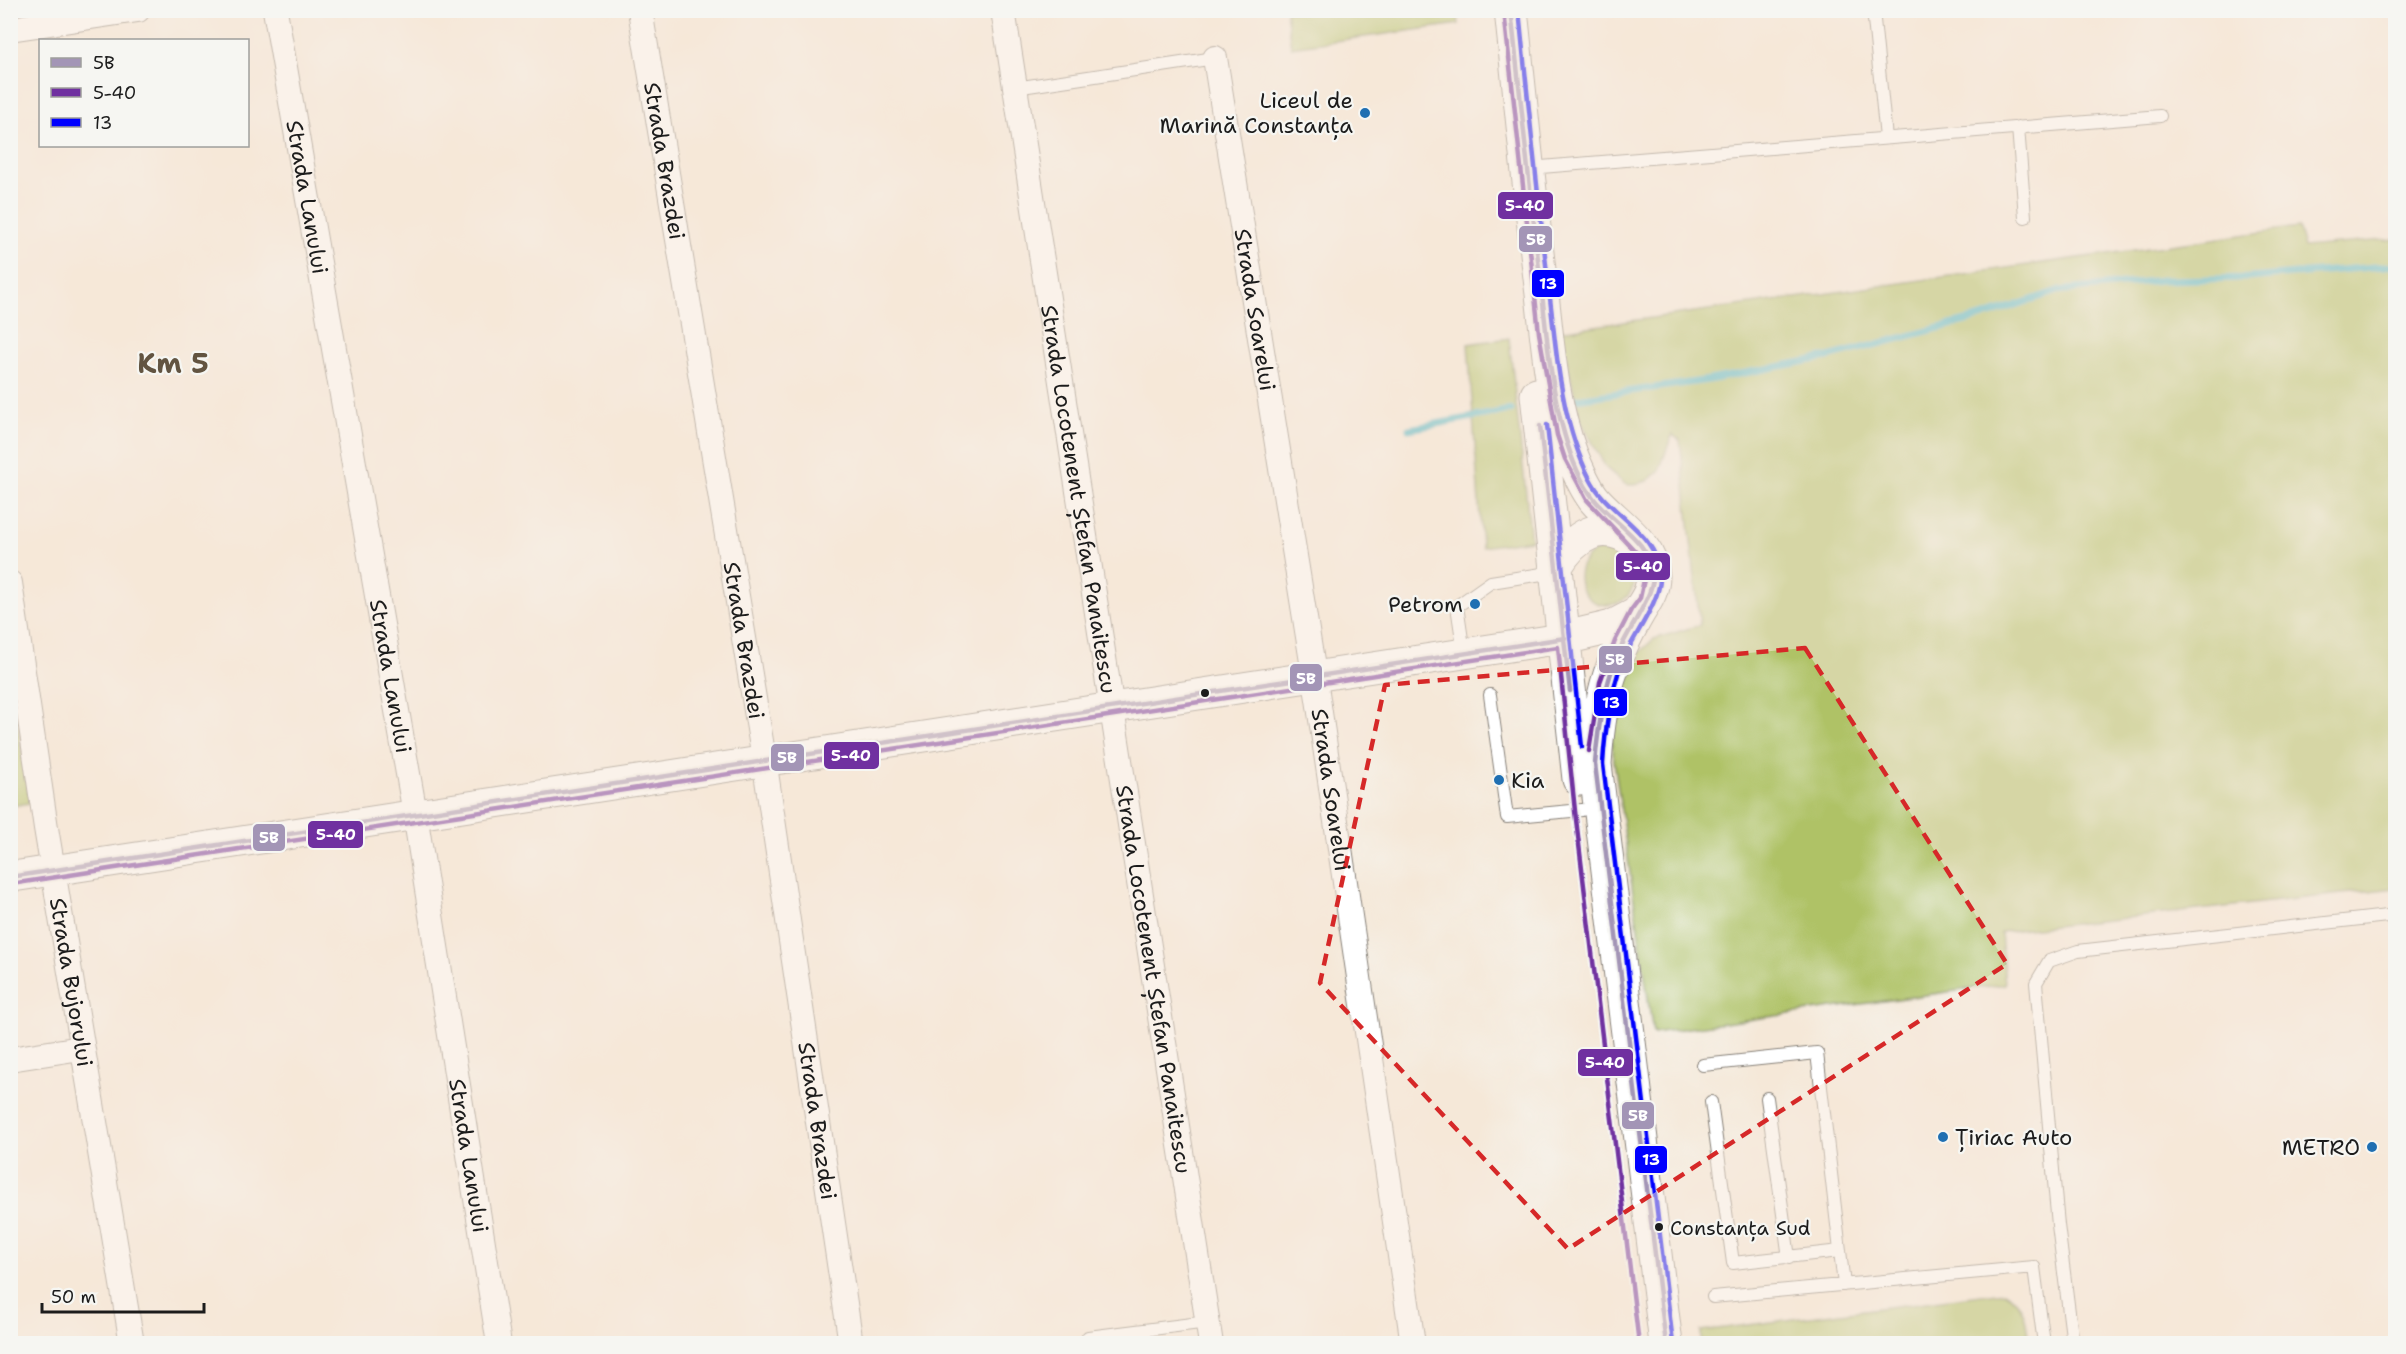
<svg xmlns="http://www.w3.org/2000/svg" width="2406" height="1354" font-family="'Shantell Sans',sans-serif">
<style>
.green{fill:#afc266;stroke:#666f41;stroke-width:1.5}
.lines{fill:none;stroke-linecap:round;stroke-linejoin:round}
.stream{stroke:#4ab6c6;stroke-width:7}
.service-casing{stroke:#88827a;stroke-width:14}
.minor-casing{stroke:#88827a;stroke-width:26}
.tertiary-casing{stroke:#88827a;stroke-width:32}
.primary-casing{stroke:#88827a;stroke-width:35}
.service{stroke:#fff;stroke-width:12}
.minor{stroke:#fff;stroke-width:24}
.tertiary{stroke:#fff;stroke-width:30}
.primary{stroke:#fff;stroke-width:33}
.bus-1-casing{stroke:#f6f6f2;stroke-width:9}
.bus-2-casing{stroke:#f6f6f2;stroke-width:9}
.bus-3-casing{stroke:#f6f6f2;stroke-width:9}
.bus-1{stroke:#a395b6;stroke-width:4.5}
.bus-2{stroke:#7030a0;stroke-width:4.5}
.bus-3{stroke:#00f;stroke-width:4.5}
.marked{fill:none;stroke:#d62828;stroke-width:4.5;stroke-dasharray:12 8;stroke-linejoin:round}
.poi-dot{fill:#1f6fb2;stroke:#f6f6f2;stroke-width:2}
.bus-dot{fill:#1c1c1c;stroke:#f6f6f2;stroke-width:2}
.labels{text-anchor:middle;stroke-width:4.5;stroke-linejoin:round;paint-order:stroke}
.bus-label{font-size:20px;fill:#1c1c1c;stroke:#f6f6f2;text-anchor:start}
.poi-label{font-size:22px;fill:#1c1c1c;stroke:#f6f6f2;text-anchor:end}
.street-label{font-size:22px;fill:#1c1c1c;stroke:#f6f6f2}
.district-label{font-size:28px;font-weight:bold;fill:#625441;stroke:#f6f6f2}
.line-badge{stroke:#f6f6f2;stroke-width:2}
.badge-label{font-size:16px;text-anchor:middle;font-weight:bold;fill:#fff}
</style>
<rect width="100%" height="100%" fill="#f6f6f2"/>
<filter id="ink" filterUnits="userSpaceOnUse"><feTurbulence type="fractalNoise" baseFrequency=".0167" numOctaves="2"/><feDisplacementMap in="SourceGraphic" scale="12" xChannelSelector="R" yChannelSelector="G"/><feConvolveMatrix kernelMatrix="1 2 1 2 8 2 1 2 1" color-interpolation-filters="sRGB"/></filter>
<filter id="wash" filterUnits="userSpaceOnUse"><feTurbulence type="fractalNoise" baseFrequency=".008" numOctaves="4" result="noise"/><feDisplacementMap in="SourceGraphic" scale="24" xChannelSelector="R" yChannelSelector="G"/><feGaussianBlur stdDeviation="1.35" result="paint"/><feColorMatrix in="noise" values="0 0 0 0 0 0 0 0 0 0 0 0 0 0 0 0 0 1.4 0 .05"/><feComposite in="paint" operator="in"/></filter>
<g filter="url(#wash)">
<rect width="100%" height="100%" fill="#f5e8d8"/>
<path class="green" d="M1286,11H1457L1459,24L1291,47Z
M2298,227L2304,247L2395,239V888L2001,932L2005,984L1653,1033L1612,747L1611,705L1634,657L1654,639L1700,625L1680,440L1672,435L1659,471L1647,481L1630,485L1625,484L1606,468L1580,419L1560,331Z
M1509,338L1531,540L1482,547L1468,344Z
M1579 577a28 28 0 1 1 56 0a28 28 0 1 1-56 0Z
M15,708L30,803L11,806L10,709Z
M2004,1292C2026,1305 2026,1320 2029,1343H1701V1331Z"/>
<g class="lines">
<path class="stream" d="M1576,399L1709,380L1828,357L1985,316L2057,291L2162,280L2250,278L2396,265
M1409,429L1511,410"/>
</g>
</g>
<g filter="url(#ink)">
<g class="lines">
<g class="service-casing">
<path id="service" d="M1873,10L1886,138
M1015,88L1215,58
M2018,127L2025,217
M1529,168L2160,116
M1464,653L1457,606L1491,582L1555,572
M1490,695L1507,817L1582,810
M1703,1065L1817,1053L1844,1285
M1767,1098L1789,1258
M1711,1102L1733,1263L1840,1251
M1713,1297L2034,1267L2044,1344
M1088,1337L1208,1322
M2073,1344L2058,1225L2036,983L2049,961L2078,951L2396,915"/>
</g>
<g class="minor-casing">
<g id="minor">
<path id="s1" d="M275,10L415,814L499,1344"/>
<path id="s2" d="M640,10L764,759L851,1344"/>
<path id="s3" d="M1003,10L1211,1344"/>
<path d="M10,29L138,10"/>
<path id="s4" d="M1215,58L1318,699L1413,1344"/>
<path id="s5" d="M10,583L46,828L132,1344"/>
<path d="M10,1059L81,1048"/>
</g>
</g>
<g class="tertiary-casing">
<path id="tertiary" d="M10,877L1565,638"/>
</g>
<g class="primary-casing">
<path id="primary" d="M1511,10C1521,105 1530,200 1542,294C1548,347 1552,404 1571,454C1577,469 1584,486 1594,499C1613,522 1652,543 1653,576C1653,594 1644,602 1636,617C1627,633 1619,649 1613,666C1601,697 1597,731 1595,764L1666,1344
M1537,395L1579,779
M1556,566C1574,536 1602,517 1635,542
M1565,638L1612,627L1637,614"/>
</g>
<use href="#service" class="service"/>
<use href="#minor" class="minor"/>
<use href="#tertiary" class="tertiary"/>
<use href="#primary" class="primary"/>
<g class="bus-1-casing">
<path id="bus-1" d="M1511,10C1521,102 1530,194 1541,285C1547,335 1550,385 1564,433C1570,455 1579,480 1594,499C1613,523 1651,541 1653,576C1654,596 1624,636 1616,658C1603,692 1598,727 1595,764L1666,1344
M1540,426L1570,691
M10,877L1565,638"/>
</g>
<g class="bus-2-casing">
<path id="bus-2" d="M1504,11L1539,333L1557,435L1565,459L1587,500L1635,551L1642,562L1645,575L1640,598L1631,610L1615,641L1600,682L1589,751
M11,884L1558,647L1575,811L1639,1344"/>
</g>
<g class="bus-3-casing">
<path id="bus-3" d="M1519,10C1528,104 1538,197 1549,290C1555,338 1558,386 1572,433C1578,453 1586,477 1600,494C1621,520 1659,538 1660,576C1662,599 1632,638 1622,662C1610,695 1605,729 1603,764L1673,1343
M1547,425L1582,747"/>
</g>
<use href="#bus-1" class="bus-1"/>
<use href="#bus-2" class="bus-2"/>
<use href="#bus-3" class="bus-3"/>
</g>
</g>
<path d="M0 0H2406V1354H0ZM1805,648L2007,964L1568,1249L1320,983L1385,685Z" fill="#f5e8d8" fill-opacity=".55" fill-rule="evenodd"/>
<path class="marked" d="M1805,648L2007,964L1568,1249L1320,983L1385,685Z"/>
<g class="poi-dot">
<circle cx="1365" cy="113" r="6"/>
<circle cx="1475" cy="604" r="6"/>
<circle cx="1499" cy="780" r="6"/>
<circle cx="1943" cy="1137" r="6"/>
<circle cx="2372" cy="1147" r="6"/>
</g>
<g class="bus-dot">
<circle cx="1205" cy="693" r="5"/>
<circle cx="1659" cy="1227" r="5"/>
</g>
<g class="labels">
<g class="bus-label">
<text x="1670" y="1235">Constanța Sud</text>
</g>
<g class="poi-label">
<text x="1353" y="108">Liceul de<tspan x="1353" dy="25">Marină Constanța</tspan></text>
<text x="1463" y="612">Petrom</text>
<text x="1511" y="788" text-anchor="start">Kia</text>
<text x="1955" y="1145" text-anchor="start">Țiriac Auto</text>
<text x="2360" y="1155">METRO</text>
</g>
<g class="street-label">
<text dy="8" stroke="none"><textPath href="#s2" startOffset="153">Strada Brazdei</textPath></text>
<text dy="8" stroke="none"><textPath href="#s1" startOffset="190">Strada Lanului</textPath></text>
<text dy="8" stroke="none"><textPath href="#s4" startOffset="255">Strada Soarelui</textPath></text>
<text dy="8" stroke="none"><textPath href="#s3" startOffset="495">Strada Locotenent Ștefan Panaitescu</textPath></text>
<text dy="8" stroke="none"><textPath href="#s2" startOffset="639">Strada Brazdei</textPath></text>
<text dy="8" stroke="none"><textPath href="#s1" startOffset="676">Strada Lanului</textPath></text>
<text dy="8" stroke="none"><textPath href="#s4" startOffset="741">Strada Soarelui</textPath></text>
<text dy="8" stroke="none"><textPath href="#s3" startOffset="981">Strada Locotenent Ștefan Panaitescu</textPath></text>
<text dy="8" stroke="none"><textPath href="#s5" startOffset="404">Strada Bujorului</textPath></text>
<text dy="8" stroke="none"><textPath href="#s2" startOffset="1125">Strada Brazdei</textPath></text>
<text dy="8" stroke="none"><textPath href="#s1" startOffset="1162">Strada Lanului</textPath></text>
</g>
<g class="district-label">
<text x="173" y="373">Km 5</text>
</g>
</g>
<g class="line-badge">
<rect x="1497" y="191" width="57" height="29" rx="6" fill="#7030a0"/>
<rect x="1518" y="225" width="35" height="28" rx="6" fill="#a395b6"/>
<rect x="1531" y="269" width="34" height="29" rx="6" fill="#00f"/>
<rect x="1615" y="552" width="56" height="29" rx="6" fill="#7030a0"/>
<rect x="1598" y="645" width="35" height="29" rx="6" fill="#a395b6"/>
<rect x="1289" y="663" width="34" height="29" rx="6" fill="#a395b6"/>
<rect x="1593" y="688" width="35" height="29" rx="6" fill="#00f"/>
<rect x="823" y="741" width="57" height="29" rx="6" fill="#7030a0"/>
<rect x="770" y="743" width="35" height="29" rx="6" fill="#a395b6"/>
<rect x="307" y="820" width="57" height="29" rx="6" fill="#7030a0"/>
<rect x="252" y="823" width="34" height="29" rx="6" fill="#a395b6"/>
<rect x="1577" y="1048" width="57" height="29" rx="6" fill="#7030a0"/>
<rect x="1621" y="1101" width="34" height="29" rx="6" fill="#a395b6"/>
<rect x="1634" y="1145" width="34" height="29" rx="6" fill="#00f"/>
</g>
<g class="badge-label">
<text x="1525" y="211">5-40</text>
<text x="1536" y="245">5B</text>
<text x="1548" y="289">13</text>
<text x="1643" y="572">5-40</text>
<text x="1615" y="665">5B</text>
<text x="1306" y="684">5B</text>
<text x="1611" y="708">13</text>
<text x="851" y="761">5-40</text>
<text x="787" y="763">5B</text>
<text x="336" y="840">5-40</text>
<text x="269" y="843">5B</text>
<text x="1605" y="1068">5-40</text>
<text x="1638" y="1121">5B</text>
<text x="1651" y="1165">13</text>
</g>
<rect width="2406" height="1354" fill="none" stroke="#f6f6f2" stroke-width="36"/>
<rect x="39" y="39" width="210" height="108" fill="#f6f6f2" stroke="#9f9f9c" stroke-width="1.5"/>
<rect x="51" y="58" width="30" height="9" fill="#a395b6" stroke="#9f9f9c" stroke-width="1.5"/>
<text x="93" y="69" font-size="18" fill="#1c1c1c">5B</text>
<rect x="51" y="88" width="30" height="9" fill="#7030a0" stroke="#9f9f9c" stroke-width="1.5"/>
<text x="93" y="99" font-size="18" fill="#1c1c1c">5-40</text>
<rect x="51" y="118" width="30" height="9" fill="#0000ff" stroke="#9f9f9c" stroke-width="1.5"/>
<text x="93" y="129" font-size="18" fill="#1c1c1c">13</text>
<path d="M42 1303v9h162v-9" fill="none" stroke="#1c1c1c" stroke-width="3"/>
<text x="51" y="1303" font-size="18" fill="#1c1c1c" stroke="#f6f6f2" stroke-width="4.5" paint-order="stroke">50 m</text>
</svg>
